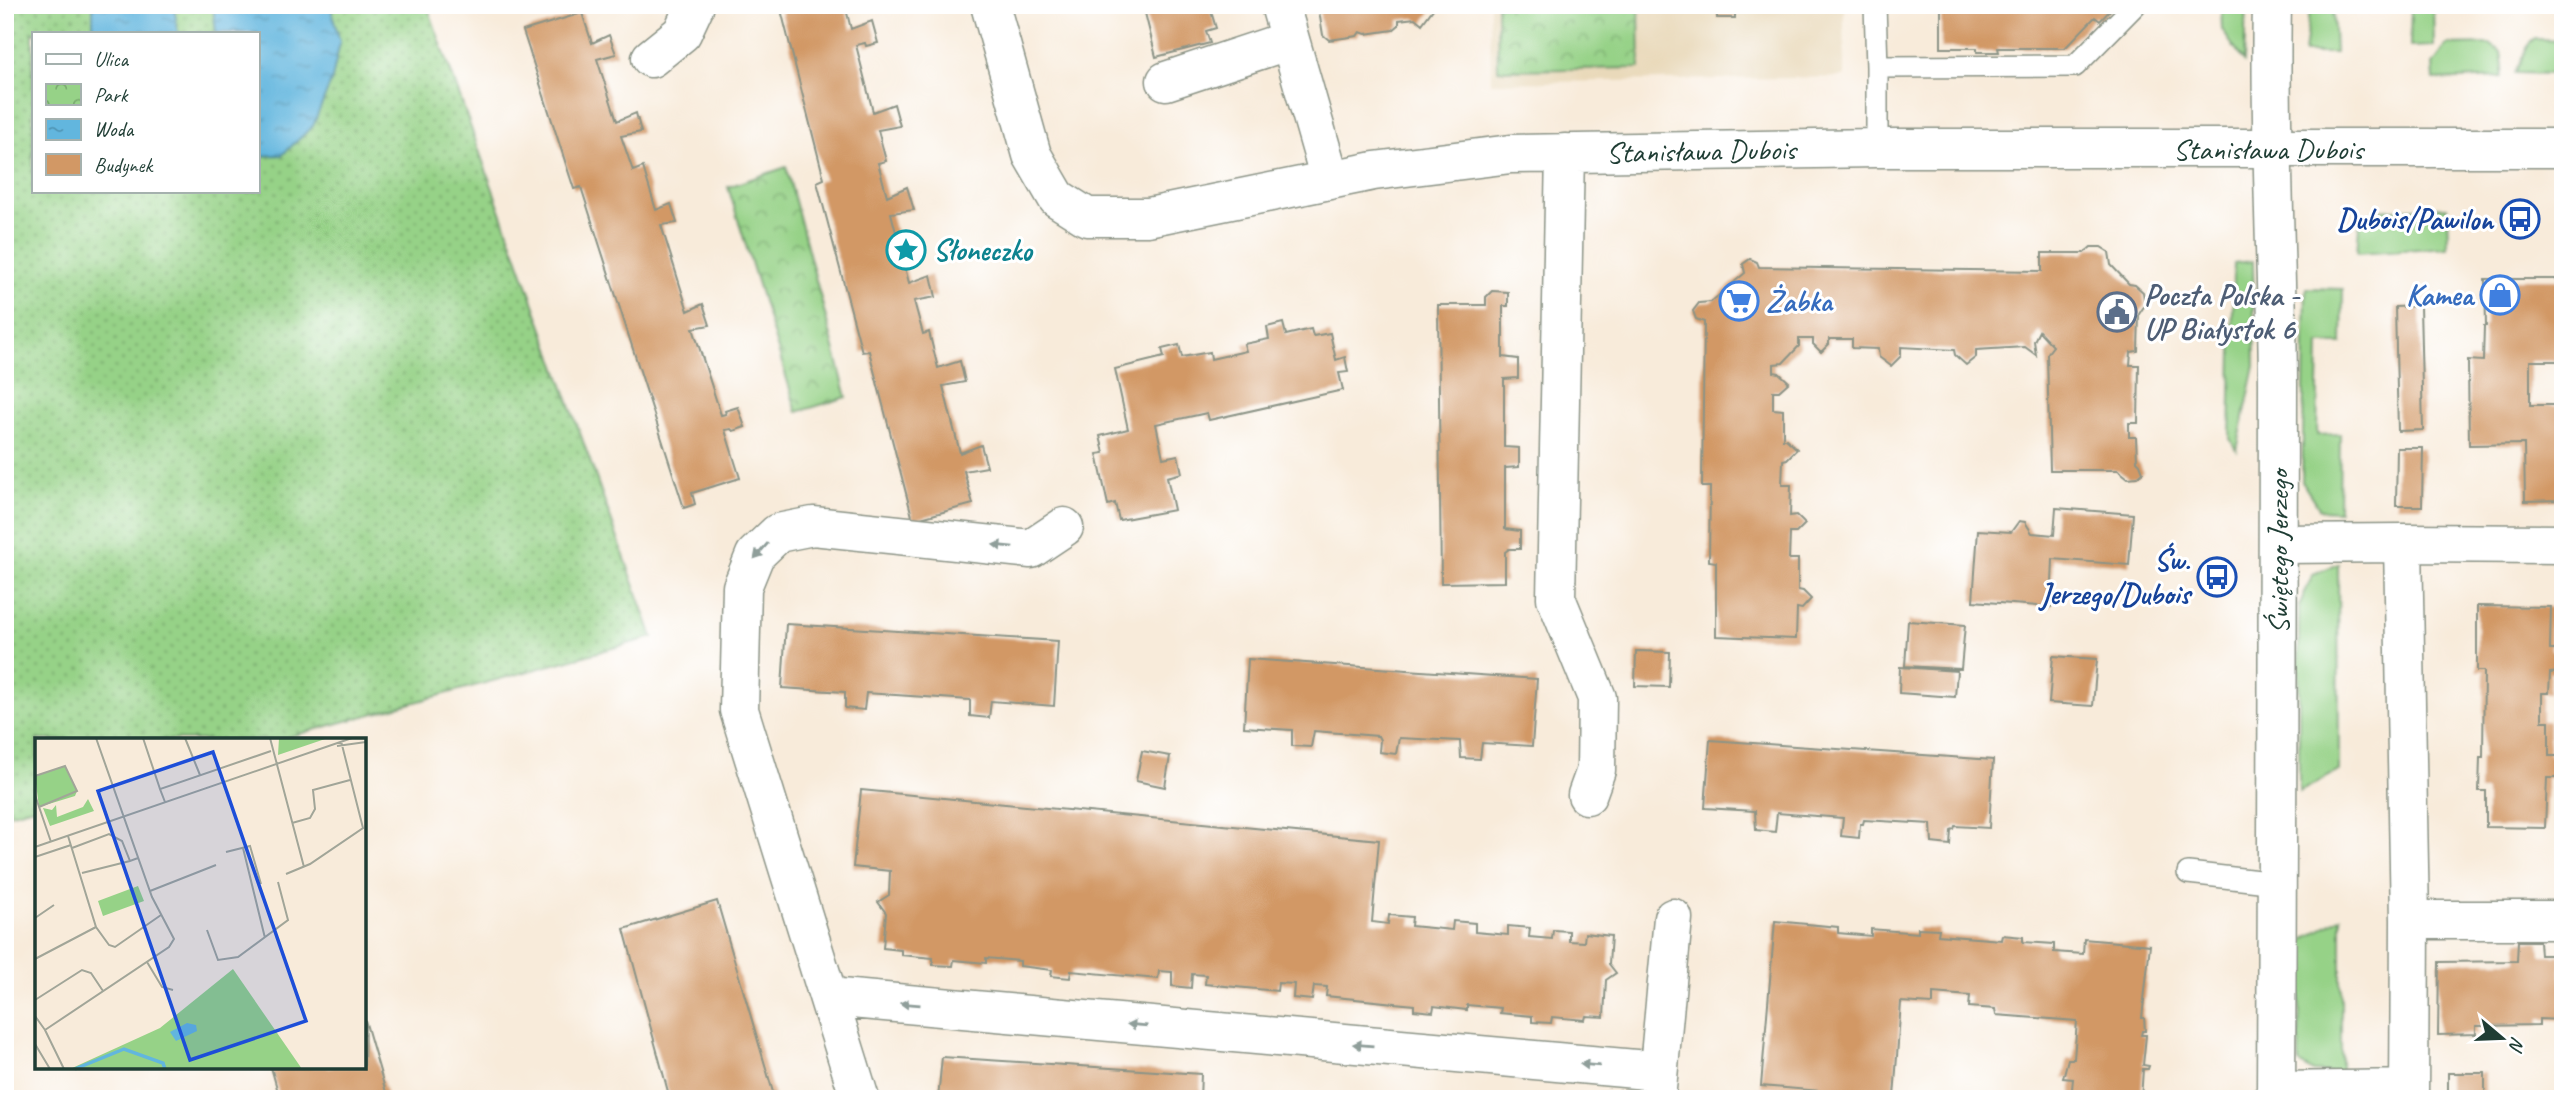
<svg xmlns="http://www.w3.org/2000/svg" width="2568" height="1104" font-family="Caveat,sans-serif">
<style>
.built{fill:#e9d9ba}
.grass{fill:#96d287;stroke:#5a885e;stroke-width:2}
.park{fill:url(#park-crowns);stroke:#5a885e;stroke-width:2}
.garden{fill:url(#garden-dots);stroke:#5a885e;stroke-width:2;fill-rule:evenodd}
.water{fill:url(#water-ripples);stroke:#407a89;stroke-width:2}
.building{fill:#d29865}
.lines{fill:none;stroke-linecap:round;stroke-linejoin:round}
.service-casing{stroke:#8c9487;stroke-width:24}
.minor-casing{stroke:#8c9487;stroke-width:41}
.tertiary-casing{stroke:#8c9487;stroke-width:41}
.service{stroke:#fff;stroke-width:21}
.minor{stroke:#fff;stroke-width:38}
.tertiary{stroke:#fff;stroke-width:38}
.oneway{fill:#8f9e9a}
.labels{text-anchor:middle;stroke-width:6;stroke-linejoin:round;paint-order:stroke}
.street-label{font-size:30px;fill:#1f3d34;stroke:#fff}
.transit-label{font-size:30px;font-weight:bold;fill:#164399;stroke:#fff;text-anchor:end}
.culture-label{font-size:30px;font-weight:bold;fill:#0d838f;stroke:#fff;text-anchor:start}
.service-label{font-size:30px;font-weight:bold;fill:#4e5e75;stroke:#fff;text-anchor:start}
.shop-label{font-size:30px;font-weight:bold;fill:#366cbe;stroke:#fff;text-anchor:end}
.inset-river{fill:none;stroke:#62b6de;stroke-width:3.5}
.inset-road{fill:none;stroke:#a1a598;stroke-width:2}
.view{fill:#1d4ed8;fill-opacity:0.15;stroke:#1d4ed8;stroke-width:3.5}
.inset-edge{fill:none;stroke:#1f3d34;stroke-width:3.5}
</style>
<defs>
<pattern id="park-crowns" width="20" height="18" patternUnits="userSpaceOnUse" patternTransform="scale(1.75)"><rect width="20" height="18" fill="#96d287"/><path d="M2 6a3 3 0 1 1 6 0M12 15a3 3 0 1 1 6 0" fill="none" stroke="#7aac6f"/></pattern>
<pattern id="garden-dots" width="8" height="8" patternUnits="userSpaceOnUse" patternTransform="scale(1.75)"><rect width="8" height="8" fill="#96d287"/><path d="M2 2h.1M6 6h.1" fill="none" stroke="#7aac6f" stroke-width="1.8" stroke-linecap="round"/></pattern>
<pattern id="water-ripples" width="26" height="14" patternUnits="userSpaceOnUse" patternTransform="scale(1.75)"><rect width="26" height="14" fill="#62b6de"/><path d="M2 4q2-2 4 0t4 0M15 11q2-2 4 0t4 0" fill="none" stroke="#5095b5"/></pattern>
</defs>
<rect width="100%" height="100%" fill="#fff"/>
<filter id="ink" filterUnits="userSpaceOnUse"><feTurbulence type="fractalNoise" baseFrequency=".0143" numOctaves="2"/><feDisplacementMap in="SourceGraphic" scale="14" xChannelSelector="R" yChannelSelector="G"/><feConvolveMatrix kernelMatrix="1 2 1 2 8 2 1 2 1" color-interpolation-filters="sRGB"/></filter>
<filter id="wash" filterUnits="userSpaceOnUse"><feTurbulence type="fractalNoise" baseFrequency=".00686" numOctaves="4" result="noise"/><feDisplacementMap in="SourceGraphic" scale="28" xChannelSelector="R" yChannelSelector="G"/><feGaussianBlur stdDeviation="1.57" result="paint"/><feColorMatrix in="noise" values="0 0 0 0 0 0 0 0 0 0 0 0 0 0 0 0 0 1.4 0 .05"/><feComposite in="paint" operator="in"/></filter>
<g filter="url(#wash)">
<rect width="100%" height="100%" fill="#f8ebda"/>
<path class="built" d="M1490,5H1844V77L1491,83Z"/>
<path class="grass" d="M2221,5H2246L2244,62L2222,30Z
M2310,5H2333L2335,53H2304Z
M2411,5H2433L2434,46L2410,47Z
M2535,39L2563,40V74L2515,73L2529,44Z
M2490,44L2501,52L2503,66L2501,77L2434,80L2433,64L2447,45Z
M2447,207L2448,247L2357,253L2359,226L2375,210Z
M2253,261L2255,366L2237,450L2230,439L2234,263Z
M2306,288L2343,289L2342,344H2319L2317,435L2340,434L2339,511L2320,510L2302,482Z
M2338,564L2339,771L2299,792V606L2313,574Z
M2341,917V1074L2313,1072L2299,1063L2300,942Z"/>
<path class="park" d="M1497,5H1639L1640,68L1498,70Z
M786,167L847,397L797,412L728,187Z"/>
<path class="garden" d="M5,5H427L653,637L277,740H37V806L5,815ZM33,33H257V191H33Z"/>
<path class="water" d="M93,5H174L178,33H93Z
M213,5H330L340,42L332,79L313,126L282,155L257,156V33H216Z"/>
<g id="blocks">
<path class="building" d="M798,5H845L851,29L872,21L878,43L866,46L865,43L856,45L873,112L894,104L900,126L878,130L886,161L878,163L887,196L907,187L914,210L891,213L909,283L931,275L936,297L914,301L923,334L929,332L938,368L960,361L965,382L943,386L960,453L981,445L987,467L964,471L973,504L913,520L869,351L862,352L817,182L824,179L781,10Z
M1143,5H1209L1216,28L1206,31L1210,43L1156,57Z
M1318,5H1429L1433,9L1422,24L1415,18L1399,20V25L1393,30L1366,34L1360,32L1357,36L1329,40L1323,35Z
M1717,5H1735V18H1717Z
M1941,5H2115L2100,21L2095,17L2065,48H1998L1999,52H1977V48H1941Z
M582,13L592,43L609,35L616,54L597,59L617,121L636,113L641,132L621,136L633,171L643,167L656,210L671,204L677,223L661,225L688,311L703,304L710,325L693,328L721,415L726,414L725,411L738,407L745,427L733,431L731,429L725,430L740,478L692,493L695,504L684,508L581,187L574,189L523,31Z
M2091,247H2101L2109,252L2111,265L2129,284L2135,285L2143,292L2145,305L2139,314L2138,351L2131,352L2130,365H2139L2138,423H2129V437H2136L2137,461L2140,464L2143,472L2137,477L2128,478L2118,470H2050L2047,354L2053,346L2039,331L2034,341L2036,355L2025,347L1976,350V357L1966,365L1955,355L1954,350L1901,347V356L1891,366L1879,357L1878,349L1852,348V339H1829V344L1821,352L1813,344V339H1799V346L1783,363L1774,364V372L1779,373L1789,382L1779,391H1773V409L1783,410V439H1786L1797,449L1787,459L1783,460L1782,485H1791L1790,516L1796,515L1805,524L1796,533H1790L1789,559H1798V590L1803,591L1811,599L1802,609L1797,608L1796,639L1716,636V562L1709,561L1710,487H1702L1704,322L1696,319L1693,311L1699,303L1711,302L1745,273L1743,264L1750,259L1757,262L1759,267L2042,271V253H2084Z
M2485,279H2563V361H2530V405H2563V500L2525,501L2524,444L2469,445L2468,360L2483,361L2484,326H2486Z
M1492,291L1508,292V306H1503V357L1518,359V378L1504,379V447L1519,448V467L1505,468V529L1520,531V549H1509L1505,552V582L1441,583L1438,305H1486V297Z
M2420,306L2423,430L2398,431L2395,307Z
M1283,323L1286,335L1311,329L1313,336L1330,333L1336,360L1345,357L1348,372L1339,373L1343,390L1209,420L1207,413L1156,424L1163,458L1178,455L1182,473L1167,477L1174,510L1119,520L1115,503L1108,505L1097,454L1104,453L1100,436L1128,429L1115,369L1164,357L1162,349L1179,345L1182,357L1210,352L1211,359L1246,351L1244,344L1269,339L1267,327Z
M2397,448H2423L2422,506H2396Z
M2056,508L2133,514L2129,565L2053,559L2051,607L1973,601L1978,530L2011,532L2019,521L2025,522L2032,533L2054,535Z
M2477,606L2551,607L2550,650H2563V672L2550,673L2549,693H2542V721H2549V756H2562V778H2547L2545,828L2486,827V791H2479L2480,757H2483L2484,671H2477Z
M1908,621L1965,625L1961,669L1905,666Z
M786,624L1058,641L1054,706L991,701L989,718L970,716V700L866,693L864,710L845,708V692L782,688Z
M1636,651L1670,652L1669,687L1635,686Z
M2053,656L2097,659L2093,706L2049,703Z
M1248,659L1537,679L1532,746L1482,743L1480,759L1461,758L1460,741L1399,738L1396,754L1379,752L1380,740L1378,736L1314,731L1311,747L1292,746V730L1244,727Z
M1900,667L1957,671L1955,697L1899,693Z
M1710,740L1993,760L1989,828L1955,826L1954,829L1951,830L1950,845L1932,843L1931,824L1864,820L1863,824H1860L1859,838L1841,836L1843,818L1777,813L1775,832L1756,830L1755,811L1705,808Z
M1142,751L1170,756L1165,787L1136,781Z
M861,790L1379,840L1372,922L1388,924L1389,915L1412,917L1411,926L1452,930L1453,921L1475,923V932L1508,935V926L1530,928L1529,937L1552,939L1553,930L1569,931V941L1584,942L1585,933L1611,936L1609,964L1616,973L1606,980L1604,1017L1586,1016L1585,1020L1552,1017L1551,1023L1532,1022V1016L1500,1013L1501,1008L1467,1005V1010L1434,1006L1433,1012L1414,1010V1005L1326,996L1327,987L1314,986L1312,1000L1293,998L1294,984L1278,983L1277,991L1205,984L1206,975L1192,974L1191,988L1172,986V972L1159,971L1158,979L1071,971L1070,978L1051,976L1052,970L1020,966V961L986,958V963L954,960L953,966L933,965V958L901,955V950L883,948L886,913L878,902L889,895L890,871L853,867Z
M717,901L775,1099H670L624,929Z
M1775,921L1838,927V933L1871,936V929L1918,933V928L1939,929L1938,935L2001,940L2002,935L2023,937V942L2054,944V952L2083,954L2084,939L2150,945L2142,1018H2144L2145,1031H2142L2141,1035H2146L2143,1065L2149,1066L2148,1069H2143L2141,1099H2071L2073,1079L2063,1078L2068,1059H2074L2077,1021L1996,1015L1995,1009L1969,1007L1970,996L1933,993V1004L1901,1002L1894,1097L1761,1086Z
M2518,941H2539L2540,955H2561L2563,1020L2539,1019V1025L2476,1026V1034L2438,1035L2439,962L2517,961Z
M365,1020L388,1099H280L271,1067H364Z
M942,1057L1201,1074L1200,1099H938Z
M2448,1073H2485V1099H2448Z"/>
</g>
</g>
<g filter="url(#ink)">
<use href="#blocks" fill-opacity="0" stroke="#8c9487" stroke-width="2"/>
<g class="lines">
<g class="service-casing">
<path id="service" d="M1875,5L1877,67
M1877,148V67L2075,66L2135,5
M2188,873L2277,883"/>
</g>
<g class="minor-casing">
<path id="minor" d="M990,5L1032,155L1057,198L1087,217H1148L1374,171L1511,154L1877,148H2563
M1280,5L1330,179
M651,58L682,33L695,5
M1166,81L1290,40
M1565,153L1556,598L1597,698L1596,770L1587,795
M2403,543L2563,544
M2279,544L2403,543L2410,920L2409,1099
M2410,920H2563
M829,997L1658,1071
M2276,1091L2409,1089
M860,1099L739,710L742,587L755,555L778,533L813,526L1031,549L1064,527
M1656,1099L1673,918"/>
</g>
<g class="tertiary-casing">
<path id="tertiary" d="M2272,5C2269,132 2277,258 2278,384C2279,622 2276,861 2276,1099"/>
</g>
<use href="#service" class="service"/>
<use href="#minor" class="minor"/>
<use href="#tertiary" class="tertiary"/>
</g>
<defs><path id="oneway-solid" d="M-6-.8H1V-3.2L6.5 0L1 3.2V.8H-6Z" transform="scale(1.75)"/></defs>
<g class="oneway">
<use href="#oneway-solid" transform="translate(1003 546) rotate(-174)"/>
<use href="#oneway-solid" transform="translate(761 551) rotate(131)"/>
<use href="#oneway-solid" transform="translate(910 1004) rotate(-175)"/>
<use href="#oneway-solid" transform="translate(1137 1025) rotate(-175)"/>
<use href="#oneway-solid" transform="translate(1363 1045) rotate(-175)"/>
<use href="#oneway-solid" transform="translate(1590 1065) rotate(-175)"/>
</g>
</g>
<defs>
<g id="bus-ring" transform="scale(2.0125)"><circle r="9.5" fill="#fff" stroke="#1a4fb4" stroke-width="1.5"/><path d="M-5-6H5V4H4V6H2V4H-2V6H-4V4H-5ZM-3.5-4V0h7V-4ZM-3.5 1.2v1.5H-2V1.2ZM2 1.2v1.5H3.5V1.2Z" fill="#1a4fb4"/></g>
<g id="sight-ring" transform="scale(2.0125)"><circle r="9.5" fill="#fff" stroke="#0f9aa8" stroke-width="1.5"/><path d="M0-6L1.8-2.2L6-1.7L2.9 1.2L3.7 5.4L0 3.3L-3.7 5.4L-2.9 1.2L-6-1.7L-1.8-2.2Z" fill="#0f9aa8"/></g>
<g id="shop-ring" transform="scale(2.0125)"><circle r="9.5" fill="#fff" stroke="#3f7fe0" stroke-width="1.5"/><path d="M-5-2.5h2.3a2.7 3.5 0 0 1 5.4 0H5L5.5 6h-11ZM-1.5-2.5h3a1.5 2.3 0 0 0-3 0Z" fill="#3f7fe0"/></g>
<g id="supermarket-ring" transform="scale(2.0125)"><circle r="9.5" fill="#fff" stroke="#3f7fe0" stroke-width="1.5"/><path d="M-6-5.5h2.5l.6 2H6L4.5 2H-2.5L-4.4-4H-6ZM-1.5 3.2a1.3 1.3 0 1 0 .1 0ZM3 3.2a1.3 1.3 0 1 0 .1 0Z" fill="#3f7fe0"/></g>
<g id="civic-ring" transform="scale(2.0125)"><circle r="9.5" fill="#fff" stroke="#5c6f8a" stroke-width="1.5"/><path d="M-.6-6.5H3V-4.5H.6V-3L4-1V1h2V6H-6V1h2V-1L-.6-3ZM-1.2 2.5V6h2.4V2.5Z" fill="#5c6f8a"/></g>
</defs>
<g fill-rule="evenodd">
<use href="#bus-ring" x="2520" y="219"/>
<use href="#sight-ring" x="906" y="250"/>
<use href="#shop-ring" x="2500" y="295"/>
<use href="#supermarket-ring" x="1739" y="301"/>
<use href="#civic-ring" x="2117" y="312"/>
<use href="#bus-ring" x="2217" y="577"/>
</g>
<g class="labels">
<g class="street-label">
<text x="2268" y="159">Stanisława Dubois</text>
<text transform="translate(1701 151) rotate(-1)" y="10">Stanisława Dubois</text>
<text transform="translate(2278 552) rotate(-90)" y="10">Świętego Jerzego</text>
</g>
<g class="transit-label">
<text x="2493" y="229">Dubois/Pawilon</text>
<text x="2190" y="570">Św.<tspan x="2190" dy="34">Jerzego/Dubois</tspan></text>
</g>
<g class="culture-label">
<text x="933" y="260">Słoneczko</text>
</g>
<g class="service-label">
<text x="2144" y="305">Poczta Polska -<tspan x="2144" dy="34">UP Białystok 6</tspan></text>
</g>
<g class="shop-label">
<text x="2473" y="305">Kamea</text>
<text x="1766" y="311" text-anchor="start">Żabka</text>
</g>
</g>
<g transform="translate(35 738)">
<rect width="331" height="331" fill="#f8ebda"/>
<path d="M244,0H293L243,17ZM53,61L59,73L15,88L8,70L17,72L21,67L22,79L48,69Z" fill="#96d287"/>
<path d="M30,28L42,53L40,58L4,69L0,38ZM103,148L109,163L68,178L63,163Z" fill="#96d287"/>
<path d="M198,231L267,331H35L125,290Z" fill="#96d287"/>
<path d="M152,285L161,287L162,293L141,303L135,294Z" fill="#62b6de"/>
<path class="inset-river" d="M40,331L89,311L128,325L130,331"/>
<path class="inset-road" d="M108,0L125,51M150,0L165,37M235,0L269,129M302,8L331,4M0,38L30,28L42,53L4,69M0,57L16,104M130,64L125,51L236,13M257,85L275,80L280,71L278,52L315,42M33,98L61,189L74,207L80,209L126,177M0,109L317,0M37,110L74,96L87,103L95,123L103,120M208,110L230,200M191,114L215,108L226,146M0,119L36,107M47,135L95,123M251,136L275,126L328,90L306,3M115,153L181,127M0,180L19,167M172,192L183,222L203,219L253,182L243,144M0,221L61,189M112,224L127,249L138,252M0,262L47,232L56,235L68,253M0,278L10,292L134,209L139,201L117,159L61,0M10,292L29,331M0,306L15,331"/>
<path class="view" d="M178,14L271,283L155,322L63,53Z"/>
<rect width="331" height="331" class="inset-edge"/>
</g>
<rect width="2568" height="1104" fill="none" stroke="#fff" stroke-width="28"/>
<rect x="32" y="32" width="228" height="161" fill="#ffffff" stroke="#a5b1ae" stroke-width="2"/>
<rect x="46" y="54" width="35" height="10" fill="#ffffff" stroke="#a5b1ae" stroke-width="2"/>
<text x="94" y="66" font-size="21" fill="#1f3d34">Ulica</text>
<rect x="46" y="84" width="35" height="21" fill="url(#park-crowns)" stroke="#a5b1ae" stroke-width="2"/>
<text x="94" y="102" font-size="21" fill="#1f3d34">Park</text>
<rect x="46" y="119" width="35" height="21" fill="url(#water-ripples)" stroke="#a5b1ae" stroke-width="2"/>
<text x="94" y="136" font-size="21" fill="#1f3d34">Woda</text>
<rect x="46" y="154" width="35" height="21" fill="#d29865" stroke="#a5b1ae" stroke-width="2"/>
<text x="94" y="172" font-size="21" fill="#1f3d34">Budynek</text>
<g transform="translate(2502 1038) rotate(109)" stroke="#ffffff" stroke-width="5" paint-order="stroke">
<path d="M0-5L12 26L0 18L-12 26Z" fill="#1f3d34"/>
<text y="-10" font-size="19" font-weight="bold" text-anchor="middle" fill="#1f3d34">N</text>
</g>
</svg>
